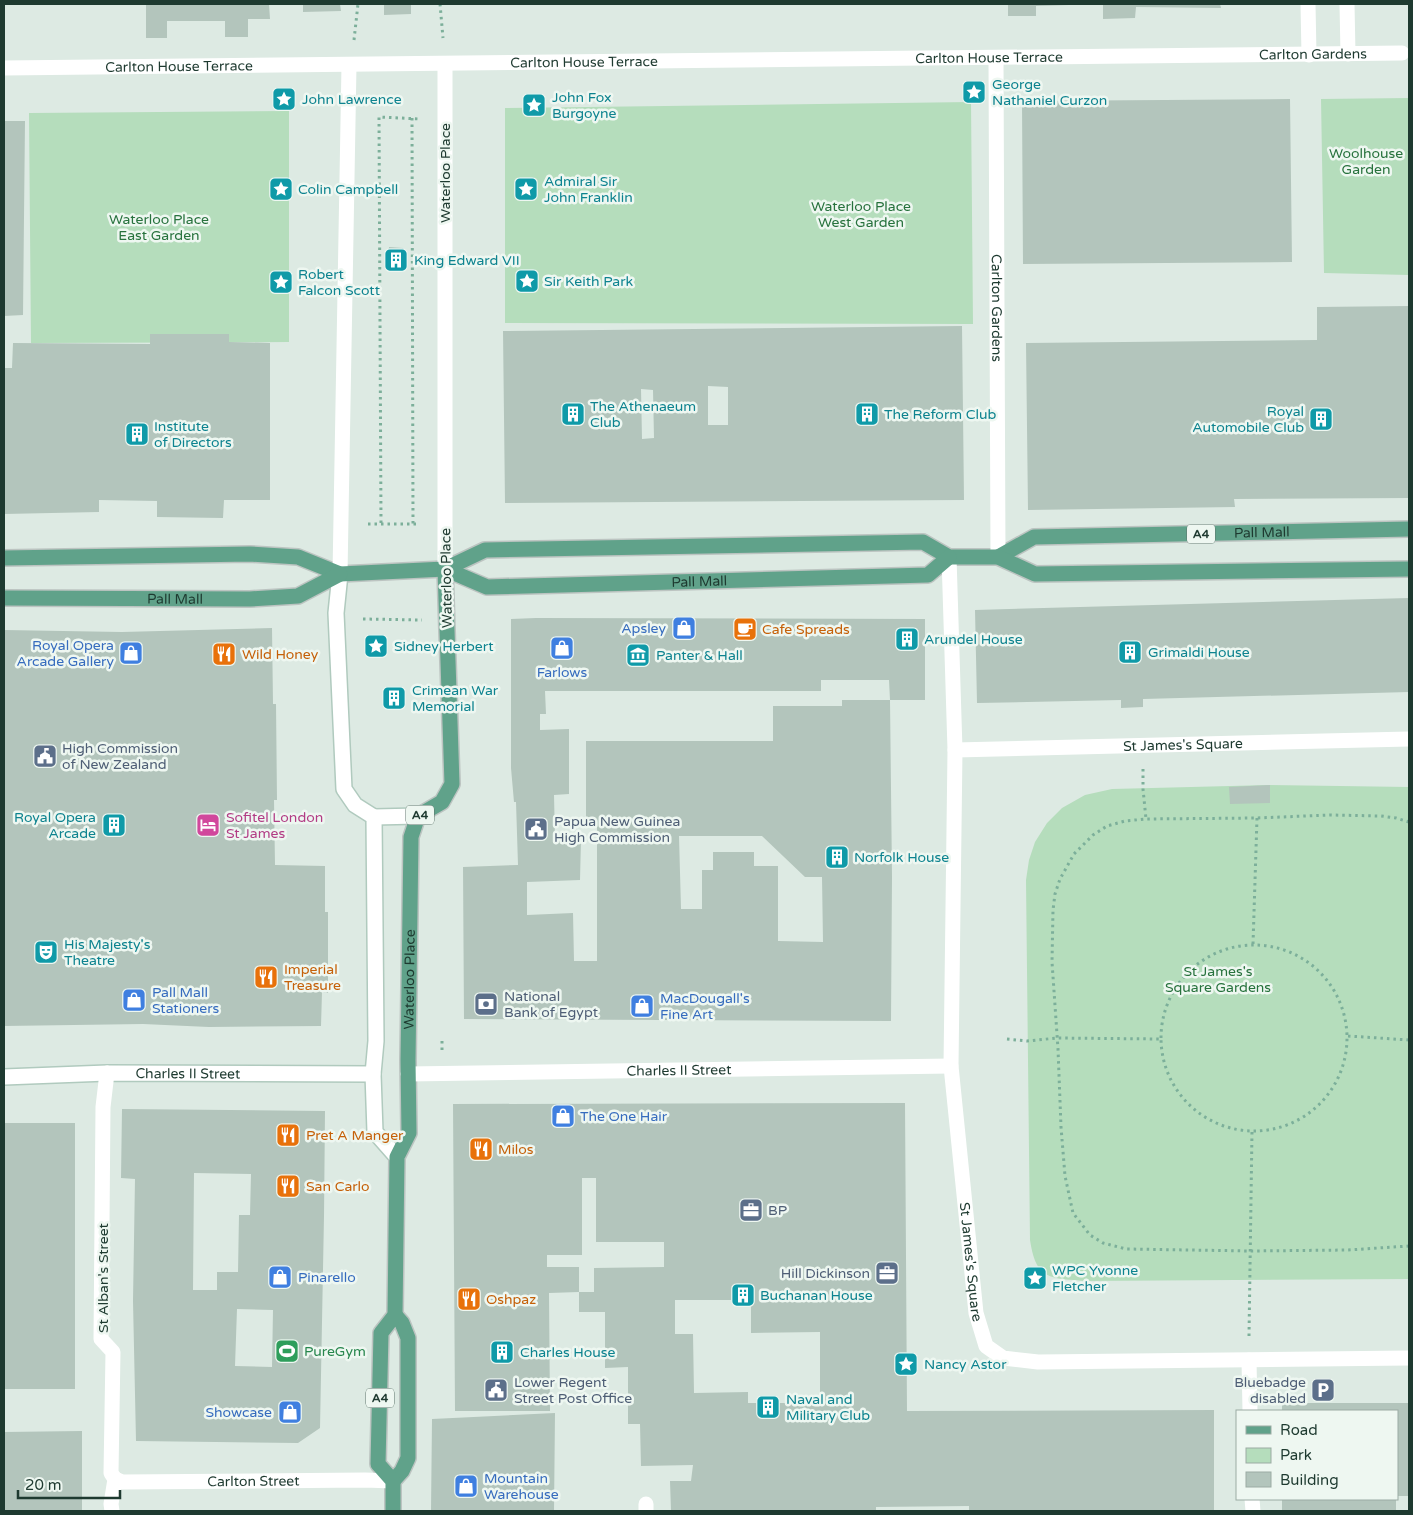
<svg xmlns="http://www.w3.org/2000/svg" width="1413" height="1515" font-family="'Varela Round',sans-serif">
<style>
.green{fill:#b5ddbc}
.building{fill:#b3c5bc;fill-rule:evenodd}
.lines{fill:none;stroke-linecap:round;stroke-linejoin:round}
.secondary-casing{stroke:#b0cabe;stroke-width:18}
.primary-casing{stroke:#bcc4c1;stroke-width:18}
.path{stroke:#7caf9a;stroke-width:3;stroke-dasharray:2.5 4;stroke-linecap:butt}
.street{stroke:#fff;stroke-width:15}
.secondary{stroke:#fff;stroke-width:15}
.primary{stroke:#60a28a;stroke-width:15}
.labels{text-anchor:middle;stroke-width:5;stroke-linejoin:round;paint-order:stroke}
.shield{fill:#eef7f1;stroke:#5c736a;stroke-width:1}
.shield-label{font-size:12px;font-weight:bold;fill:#1e3a30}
.street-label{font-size:14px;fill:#1e3a30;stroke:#eef7f1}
.culture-label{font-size:14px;fill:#0d838f;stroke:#eef7f1;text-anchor:start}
.park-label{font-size:14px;fill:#27723d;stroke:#eef7f1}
.shop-label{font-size:14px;fill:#366cbe;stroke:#eef7f1;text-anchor:start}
.food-label{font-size:14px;fill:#c56008;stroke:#eef7f1;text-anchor:start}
.service-label{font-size:14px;fill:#4e5e75;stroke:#eef7f1;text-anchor:start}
.hotel-label{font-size:14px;fill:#b23c85;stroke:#eef7f1;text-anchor:start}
.leisure-label{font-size:14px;fill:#27864d;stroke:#eef7f1;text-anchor:start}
</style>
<rect width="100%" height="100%" fill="#ddeae3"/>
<path class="green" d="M1409,98V275L1324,273L1321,99Z
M971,102L973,324L505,323V108Z
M289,111V342L31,343L29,113Z
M1270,785L1409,787V1279L1085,1281C1049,1278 1036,1280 1030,1240L1026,880L1029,860L1035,842L1047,823L1062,808L1085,795L1112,789Z"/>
<path class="building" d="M146,4H269L270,19H248V37H225V21H167V38H146Z
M303,4H340L341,11L303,12Z
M384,4H411V14L384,15Z
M1008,4H1069V5L1036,6V16H1008Z
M1103,4H1220L1221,8L1136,7L1135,18L1103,19Z
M1290,99L1292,262L1023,264L1022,101Z
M4,121H25L23,315L4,316Z
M389,247L403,248V271H389Z
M1409,306V498L1234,499L1235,507L1028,510L1026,343L1317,340V307Z
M962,326L964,500L505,503L503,331ZM708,386L728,387V425H708ZM641,389L653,390L654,438L642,439Z
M150,334H229V342L270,343V500H224L223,518L157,517V501L99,500V512L4,514V368H12L13,343L150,344Z
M1409,598V692L1143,699V707L1121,708V700L977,703L975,610Z
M536,618L925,619V700H890L892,877L891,1021L464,1019L463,867L518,865L516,802H514L511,768V619ZM821,680H889L890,700H842V706H773V741H586V823H597V961H574L573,913L527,915V882L580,880L581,839H555L554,795L569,794V729L540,730V714H546L545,691H821ZM679,836H762L805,877H822L823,942L778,941V866H754V852H713V870H702V909H681Z
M272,628L273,704H276L277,800H274L275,865L325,866V912H328V993L322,992L321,1026L209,1027L143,1024L4,1026V630L122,632Z
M386,687L402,688L401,709L385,708Z
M1270,785V803L1230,804L1229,787Z
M905,1103L907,1411L1214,1410V1511H969V1506L876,1507V1511H671L670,1481H691L693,1465L641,1466L640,1424H628V1367L605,1368V1312H579V1292H594V1268L664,1267V1242H596V1178H582V1255H547V1267H579V1292L549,1293L550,1411H455L453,1104ZM675,1300H751V1333L820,1332V1403H748V1392L694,1393L693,1334H675Z
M122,1109L325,1111L324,1216L320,1428L298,1443L136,1441L133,1301L135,1179L121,1178ZM194,1173L251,1174L250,1215H239L238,1272H217V1290H193ZM237,1309L273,1310L272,1367L235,1366Z
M4,1123H75V1389H4Z
M1282,1403H1409V1496H1397V1411H1282Z
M555,1413L554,1511H431L432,1419Z
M82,1431V1511H4V1432Z
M1282,1499H1396V1511H1282Z"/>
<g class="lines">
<g class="secondary-casing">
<g id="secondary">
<path d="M340,574L336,613L344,789L355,805L374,817L376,1041L373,1074L375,1132L397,1157"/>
<path d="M374,817L418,816"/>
<path id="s7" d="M4,1077L107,1073L373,1074"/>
</g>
</g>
<g class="primary-casing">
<g id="primary">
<path id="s8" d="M998,557L1034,537L1409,529"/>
<path d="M4,558L250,554L298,557L340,574L445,569L485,550L923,542L949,557H998L1035,574L1409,569"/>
<path id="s9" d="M445,569L487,587L928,575L949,557"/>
<path id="s10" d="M4,598L250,599L298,596L340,574"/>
<path d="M393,1481L402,1471L408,1458V1338L402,1323L395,1315"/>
<path id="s11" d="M393,1511V1481L378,1464L381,1333L395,1315L397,1157L409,1133L408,1060L411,837L418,816L442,802L452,784L445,569"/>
</g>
</g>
<path class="path" d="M440,4L443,38
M354,40L358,4
M412,118L413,524
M381,523L379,117L420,119
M368,524H420
M363,619L422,620
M1143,769V789L1146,819
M1409,822L1396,818L1381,816L1330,815L1257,818L1146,819L1125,821L1107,826L1093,835L1074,854L1060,879L1055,894L1053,910L1052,962L1058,1049L1061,1127L1065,1176L1073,1213L1090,1235L1103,1243L1126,1249L1251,1251L1348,1250L1409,1246
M1253,944L1257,818
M1161 1038a93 93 0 1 1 186 0a93 93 0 1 1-186 0Z
M1348,1036L1409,1040
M1007,1039L1027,1041L1057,1038L1161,1039
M442,1050V1041
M1249,1336L1252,1131"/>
<g class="street">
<path d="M1308,4L1309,55"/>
<path d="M1347,4L1348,54"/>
<path id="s1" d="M996,59L998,557"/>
<path id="s2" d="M4,68L1402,53"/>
<path id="s3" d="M949,557L955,750L951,1066L976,1313L986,1346L1003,1358L1038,1362L1409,1358"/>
<path d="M445,569V64"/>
<path d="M340,574L349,65"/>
<path id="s4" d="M955,750L1409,739"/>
<path d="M107,1073L103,1107L101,1339L113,1352L111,1473L115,1479"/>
<path id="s5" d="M408,1074L951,1066"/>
<path d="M1249,1360L1250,1411"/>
<path id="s6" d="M115,1479L122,1482L365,1480L393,1481"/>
<path d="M1252,1499L1253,1511"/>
<path d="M112,1511L111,1504L115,1479"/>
<path d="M646,1511V1504"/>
</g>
<use href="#secondary" class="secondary"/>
<use href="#primary" class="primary"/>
</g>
<defs>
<g id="sight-square" transform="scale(1.25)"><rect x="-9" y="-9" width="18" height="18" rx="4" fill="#0f9aa8" stroke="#eef7f1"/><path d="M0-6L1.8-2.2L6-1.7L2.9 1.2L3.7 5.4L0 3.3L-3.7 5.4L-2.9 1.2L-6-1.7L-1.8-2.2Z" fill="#fff"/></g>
<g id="building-square" transform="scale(1.25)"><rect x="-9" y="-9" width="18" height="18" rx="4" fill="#0f9aa8" stroke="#eef7f1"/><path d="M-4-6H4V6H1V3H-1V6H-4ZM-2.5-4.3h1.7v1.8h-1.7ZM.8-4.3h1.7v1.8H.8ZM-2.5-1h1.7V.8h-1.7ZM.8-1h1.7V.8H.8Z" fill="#fff"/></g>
<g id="shop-square" transform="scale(1.25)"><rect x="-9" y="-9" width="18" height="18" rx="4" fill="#3f7fe0" stroke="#eef7f1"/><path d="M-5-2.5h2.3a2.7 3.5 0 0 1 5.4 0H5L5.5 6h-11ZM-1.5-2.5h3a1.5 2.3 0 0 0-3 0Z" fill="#fff"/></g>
<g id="cafe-square" transform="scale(1.25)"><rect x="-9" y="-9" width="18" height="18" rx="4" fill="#e8710a" stroke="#eef7f1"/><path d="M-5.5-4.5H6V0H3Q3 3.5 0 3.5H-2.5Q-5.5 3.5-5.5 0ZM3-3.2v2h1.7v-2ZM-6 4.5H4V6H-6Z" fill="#fff"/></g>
<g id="restaurant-square" transform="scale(1.25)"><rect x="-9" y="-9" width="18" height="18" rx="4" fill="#e8710a" stroke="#eef7f1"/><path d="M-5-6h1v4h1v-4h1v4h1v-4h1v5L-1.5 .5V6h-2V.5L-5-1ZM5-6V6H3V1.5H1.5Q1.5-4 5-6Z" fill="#fff"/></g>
<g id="museum-square" transform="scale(1.25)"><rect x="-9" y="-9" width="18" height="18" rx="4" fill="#0f9aa8" stroke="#eef7f1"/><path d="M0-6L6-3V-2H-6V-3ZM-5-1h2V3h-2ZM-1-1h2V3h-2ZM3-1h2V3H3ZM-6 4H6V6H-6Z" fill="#fff"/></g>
<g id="civic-square" transform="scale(1.25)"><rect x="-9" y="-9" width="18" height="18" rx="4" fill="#5c6f8a" stroke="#eef7f1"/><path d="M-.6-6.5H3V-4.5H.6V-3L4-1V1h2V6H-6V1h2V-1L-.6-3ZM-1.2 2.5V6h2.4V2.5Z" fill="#fff"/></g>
<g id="hotel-square" transform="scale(1.25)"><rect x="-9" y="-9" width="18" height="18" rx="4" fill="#d1479c" stroke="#eef7f1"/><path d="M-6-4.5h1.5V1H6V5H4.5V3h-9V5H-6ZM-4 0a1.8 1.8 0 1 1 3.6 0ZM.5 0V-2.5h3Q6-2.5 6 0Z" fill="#fff"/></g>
<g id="theatre-square" transform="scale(1.25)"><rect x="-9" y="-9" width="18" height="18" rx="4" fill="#0f9aa8" stroke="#eef7f1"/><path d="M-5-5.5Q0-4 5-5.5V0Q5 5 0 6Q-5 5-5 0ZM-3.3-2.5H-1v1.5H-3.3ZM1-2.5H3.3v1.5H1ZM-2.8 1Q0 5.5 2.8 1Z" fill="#fff"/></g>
<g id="bank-square" transform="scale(1.25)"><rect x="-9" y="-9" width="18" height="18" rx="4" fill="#5c6f8a" stroke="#eef7f1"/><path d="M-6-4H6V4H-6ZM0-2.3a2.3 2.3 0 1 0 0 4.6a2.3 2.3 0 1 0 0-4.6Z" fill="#fff"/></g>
<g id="office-square" transform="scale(1.25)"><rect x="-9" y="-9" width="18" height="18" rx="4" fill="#5c6f8a" stroke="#eef7f1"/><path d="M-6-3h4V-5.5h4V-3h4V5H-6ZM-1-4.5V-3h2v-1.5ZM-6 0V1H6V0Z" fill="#fff"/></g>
<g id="stadium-square" transform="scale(1.25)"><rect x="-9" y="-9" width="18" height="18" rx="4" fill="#2e9e5b" stroke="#eef7f1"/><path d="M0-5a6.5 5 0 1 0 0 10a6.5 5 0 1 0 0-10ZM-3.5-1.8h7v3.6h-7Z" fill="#fff"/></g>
<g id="parking-square" transform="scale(1.25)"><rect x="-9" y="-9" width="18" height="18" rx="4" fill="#5c6f8a" stroke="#eef7f1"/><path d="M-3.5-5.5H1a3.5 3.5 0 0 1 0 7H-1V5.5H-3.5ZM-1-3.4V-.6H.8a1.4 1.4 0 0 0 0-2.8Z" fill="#fff"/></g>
</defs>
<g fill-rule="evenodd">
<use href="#sight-square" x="974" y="92"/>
<use href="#sight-square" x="284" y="99"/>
<use href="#sight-square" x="534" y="105"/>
<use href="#sight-square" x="281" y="189"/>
<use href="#sight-square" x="526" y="189"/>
<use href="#building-square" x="396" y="260"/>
<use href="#sight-square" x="527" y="281"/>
<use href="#sight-square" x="281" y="282"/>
<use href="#building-square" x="573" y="414"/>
<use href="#building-square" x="867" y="414"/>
<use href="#building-square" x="1321" y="419"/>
<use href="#building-square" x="137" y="434"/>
<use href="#shop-square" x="684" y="628"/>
<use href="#cafe-square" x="745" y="629"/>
<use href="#building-square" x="907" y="639"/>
<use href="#sight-square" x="376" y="646"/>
<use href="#shop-square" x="562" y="648"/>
<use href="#building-square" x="1130" y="652"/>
<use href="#shop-square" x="131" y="653"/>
<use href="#restaurant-square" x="224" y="654"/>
<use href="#museum-square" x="638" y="655"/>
<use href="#building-square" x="394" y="698"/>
<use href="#civic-square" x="45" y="756"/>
<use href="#building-square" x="114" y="825"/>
<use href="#hotel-square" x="208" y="825"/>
<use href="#civic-square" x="536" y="829"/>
<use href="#building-square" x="837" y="857"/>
<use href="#theatre-square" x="46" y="952"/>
<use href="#restaurant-square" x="266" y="977"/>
<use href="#shop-square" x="134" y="1000"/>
<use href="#bank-square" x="486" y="1004"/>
<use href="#shop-square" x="642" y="1006"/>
<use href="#shop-square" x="563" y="1116"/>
<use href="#restaurant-square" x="288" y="1135"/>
<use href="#restaurant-square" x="481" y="1149"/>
<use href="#restaurant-square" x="288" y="1186"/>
<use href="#office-square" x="751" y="1210"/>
<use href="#office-square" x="887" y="1273"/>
<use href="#shop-square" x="280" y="1277"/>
<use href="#sight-square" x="1035" y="1278"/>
<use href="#building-square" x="743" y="1295"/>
<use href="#restaurant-square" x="469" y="1299"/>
<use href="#stadium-square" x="287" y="1351"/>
<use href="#building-square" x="502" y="1352"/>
<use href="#sight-square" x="906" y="1364"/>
<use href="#civic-square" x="496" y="1390"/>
<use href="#parking-square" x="1323" y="1390"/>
<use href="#building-square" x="768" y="1407"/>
<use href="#shop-square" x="290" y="1412"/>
<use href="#shop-square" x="466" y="1486"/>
</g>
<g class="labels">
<g class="shield">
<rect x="1187" y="524.5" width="28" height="19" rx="4"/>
<rect x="406" y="805.5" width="28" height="19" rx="4"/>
<rect x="366" y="1388.5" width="28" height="19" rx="4"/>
</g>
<g class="shield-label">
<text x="1201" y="538">A4</text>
<text x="420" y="819">A4</text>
<text x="380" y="1402">A4</text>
</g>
<g class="street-label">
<text dy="5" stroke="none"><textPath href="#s2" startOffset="1309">Carlton Gardens</textPath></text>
<text dy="5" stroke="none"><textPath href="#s2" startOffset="985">Carlton House Terrace</textPath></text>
<text dy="5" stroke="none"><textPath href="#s2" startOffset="580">Carlton House Terrace</textPath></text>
<text dy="5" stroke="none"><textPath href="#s2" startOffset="175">Carlton House Terrace</textPath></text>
<text transform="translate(445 173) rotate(-90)" y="5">Waterloo Place</text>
<text dy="5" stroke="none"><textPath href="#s1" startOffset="249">Carlton Gardens</textPath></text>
<text dy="5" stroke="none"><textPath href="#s8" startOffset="269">Pall Mall</textPath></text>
<text transform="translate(446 578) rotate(-91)" y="5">Waterloo Place</text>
<text dy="5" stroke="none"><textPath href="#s9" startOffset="258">Pall Mall</textPath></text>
<text dy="5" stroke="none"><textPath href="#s10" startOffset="171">Pall Mall</textPath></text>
<text dy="5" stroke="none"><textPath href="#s4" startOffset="228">St James's Square</textPath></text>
<text dy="5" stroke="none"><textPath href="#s11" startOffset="545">Waterloo Place</textPath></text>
<text dy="5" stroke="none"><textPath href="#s5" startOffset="271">Charles II Street</textPath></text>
<text dy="5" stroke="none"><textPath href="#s7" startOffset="184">Charles II Street</textPath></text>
<text dy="5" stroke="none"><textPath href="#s3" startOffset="706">St James's Square</textPath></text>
<text transform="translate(103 1278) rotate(-90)" y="5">St Alban's Street</text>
<text dy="5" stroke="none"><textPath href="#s6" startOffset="139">Carlton Street</textPath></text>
</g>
<g class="culture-label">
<text x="992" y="89">George<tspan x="992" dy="16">Nathaniel Curzon</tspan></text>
<text x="552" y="102">John Fox<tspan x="552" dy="16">Burgoyne</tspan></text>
<text x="302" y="104">John Lawrence</text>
<text x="544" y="186">Admiral Sir<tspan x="544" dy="16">John Franklin</tspan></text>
<text x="298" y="194">Colin Campbell</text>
<text x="414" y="265">King Edward VII</text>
<text x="298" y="279">Robert<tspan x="298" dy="16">Falcon Scott</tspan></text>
<text x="544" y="286">Sir Keith Park</text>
<text x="590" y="411">The Athenaeum<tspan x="590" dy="16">Club</tspan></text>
<text x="1304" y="416" text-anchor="end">Royal<tspan x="1304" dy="16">Automobile Club</tspan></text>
<text x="884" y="419">The Reform Club</text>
<text x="154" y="431">Institute<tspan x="154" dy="16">of Directors</tspan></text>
<text x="924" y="644">Arundel House</text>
<text x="394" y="651">Sidney Herbert</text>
<text x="1148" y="657">Grimaldi House</text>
<text x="656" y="660">Panter &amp; Hall</text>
<text x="412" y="695">Crimean War<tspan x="412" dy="16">Memorial</tspan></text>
<text x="96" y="822" text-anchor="end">Royal Opera<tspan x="96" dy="16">Arcade</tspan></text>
<text x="854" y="862">Norfolk House</text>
<text x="64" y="949">His Majesty's<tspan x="64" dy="16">Theatre</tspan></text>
<text x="1052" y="1275">WPC Yvonne<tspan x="1052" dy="16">Fletcher</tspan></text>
<text x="760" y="1300">Buchanan House</text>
<text x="520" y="1357">Charles House</text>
<text x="924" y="1369">Nancy Astor</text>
<text x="786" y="1404">Naval and<tspan x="786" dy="16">Military Club</tspan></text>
</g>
<g class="park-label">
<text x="1366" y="158">Woolhouse<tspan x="1366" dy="16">Garden</tspan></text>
<text x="861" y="211">Waterloo Place<tspan x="861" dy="16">West Garden</tspan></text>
<text x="159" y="224">Waterloo Place<tspan x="159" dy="16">East Garden</tspan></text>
<text x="1218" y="976">St James's<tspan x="1218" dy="16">Square Gardens</tspan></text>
</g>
<g class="shop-label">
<text x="666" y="633" text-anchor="end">Apsley</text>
<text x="114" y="650" text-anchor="end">Royal Opera<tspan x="114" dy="16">Arcade Gallery</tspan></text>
<text x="562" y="677" text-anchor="middle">Farlows</text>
<text x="152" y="997">Pall Mall<tspan x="152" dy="16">Stationers</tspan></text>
<text x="660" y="1003">MacDougall's<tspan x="660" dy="16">Fine Art</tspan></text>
<text x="580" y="1121">The One Hair</text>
<text x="298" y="1282">Pinarello</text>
<text x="272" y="1417" text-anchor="end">Showcase</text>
<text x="484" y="1483">Mountain<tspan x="484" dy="16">Warehouse</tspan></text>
</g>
<g class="food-label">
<text x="762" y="634">Cafe Spreads</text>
<text x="242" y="659">Wild Honey</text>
<text x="284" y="974">Imperial<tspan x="284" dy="16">Treasure</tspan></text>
<text x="306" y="1140">Pret A Manger</text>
<text x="498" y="1154">Milos</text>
<text x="306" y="1191">San Carlo</text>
<text x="486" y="1304">Oshpaz</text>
</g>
<g class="service-label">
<text x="62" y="753">High Commission<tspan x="62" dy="16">of New Zealand</tspan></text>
<text x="554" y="826">Papua New Guinea<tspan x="554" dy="16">High Commission</tspan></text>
<text x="504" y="1001">National<tspan x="504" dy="16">Bank of Egypt</tspan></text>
<text x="768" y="1215">BP</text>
<text x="870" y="1278" text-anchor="end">Hill Dickinson</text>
<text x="514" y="1387">Lower Regent<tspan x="514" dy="16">Street Post Office</tspan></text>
<text x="1306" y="1387" text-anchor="end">Bluebadge<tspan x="1306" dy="16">disabled</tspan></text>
</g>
<g class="hotel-label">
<text x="226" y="822">Sofitel London<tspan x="226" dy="16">St James</tspan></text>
</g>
<g class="leisure-label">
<text x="304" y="1356">PureGym</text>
</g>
</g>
<rect width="1413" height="1515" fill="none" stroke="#1e3a30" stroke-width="10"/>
<rect x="1236" y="1410" width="162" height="90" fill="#eef7f1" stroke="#9baba4"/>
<rect x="1246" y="1426" width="25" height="8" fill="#60a28a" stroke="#9baba4"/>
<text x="1280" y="1435" font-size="15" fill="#1e3a30">Road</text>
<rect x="1246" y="1448" width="25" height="15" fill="#b5ddbc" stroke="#9baba4"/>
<text x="1280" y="1460" font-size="15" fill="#1e3a30">Park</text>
<rect x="1246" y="1472" width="25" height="15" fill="#b3c5bc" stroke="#9baba4"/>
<text x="1280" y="1485" font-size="15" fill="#1e3a30">Building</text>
<path d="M18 1490v8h102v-8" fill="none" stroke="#1e3a30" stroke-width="2.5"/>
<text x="25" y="1490" font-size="15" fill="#1e3a30" stroke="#eef7f1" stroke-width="4" paint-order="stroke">20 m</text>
</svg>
